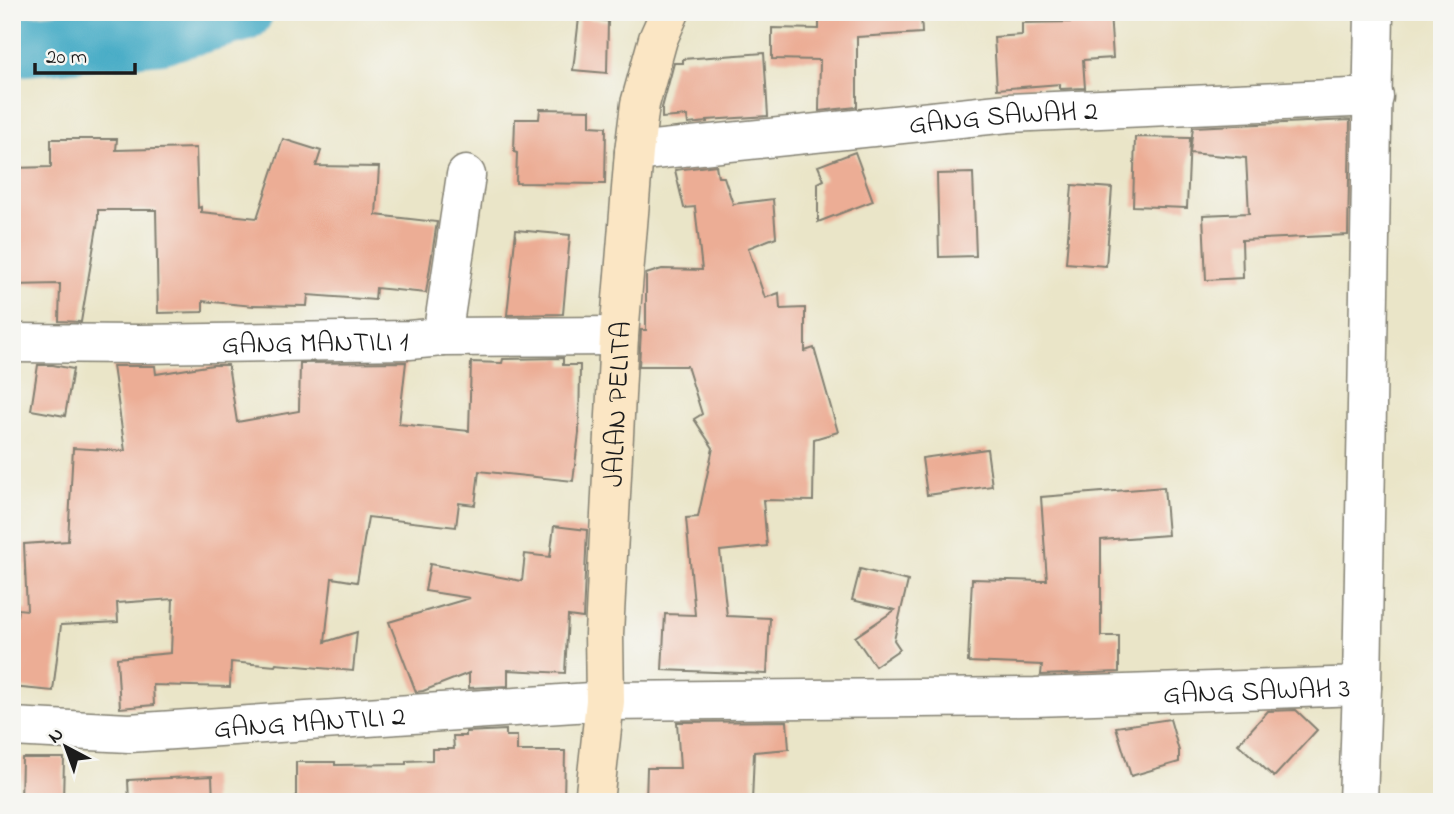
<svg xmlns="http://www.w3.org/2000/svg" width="1454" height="814" font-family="'Indie Flower',sans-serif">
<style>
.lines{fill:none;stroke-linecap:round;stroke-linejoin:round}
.river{stroke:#46acc6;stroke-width:60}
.building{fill:#ecad95}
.street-casing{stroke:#838072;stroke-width:41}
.secondary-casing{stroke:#838072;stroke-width:41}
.street{stroke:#fff;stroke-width:38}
.secondary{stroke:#fbe6c4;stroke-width:38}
.labels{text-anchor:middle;stroke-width:5;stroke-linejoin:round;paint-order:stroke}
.street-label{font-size:28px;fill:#1c1c1c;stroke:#f6f6f2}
</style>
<rect width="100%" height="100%" fill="#f6f6f2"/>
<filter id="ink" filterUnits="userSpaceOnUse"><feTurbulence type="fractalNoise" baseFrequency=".0143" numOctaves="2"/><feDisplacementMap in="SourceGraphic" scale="14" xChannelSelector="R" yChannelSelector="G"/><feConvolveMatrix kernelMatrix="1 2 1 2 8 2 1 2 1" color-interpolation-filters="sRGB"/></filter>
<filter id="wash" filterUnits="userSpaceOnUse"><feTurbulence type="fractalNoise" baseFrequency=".00686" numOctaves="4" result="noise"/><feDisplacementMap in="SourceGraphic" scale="28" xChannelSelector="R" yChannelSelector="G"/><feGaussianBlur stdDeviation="1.57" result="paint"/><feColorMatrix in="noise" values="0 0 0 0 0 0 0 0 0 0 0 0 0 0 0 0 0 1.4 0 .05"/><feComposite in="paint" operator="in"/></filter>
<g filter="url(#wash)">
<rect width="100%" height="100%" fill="#eae5c8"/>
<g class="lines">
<path class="river" d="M12,47L161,34L243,12"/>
</g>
<g id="blocks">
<path class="building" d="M819,12H921L922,33L857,37V107L819,111L820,60L772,59V28L819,29Z
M1073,12H1110L1113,58L1083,60L1085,88L1060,89V84L997,89L994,37L1022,35V23L1072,22Z
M579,18L608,21L607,73L573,70Z
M764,53L768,116L707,120V122L688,124L687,116L662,118V108L674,63H683V59Z
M540,109L590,110V126L606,127L605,184L516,183L517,153L514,152L515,119H539Z
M1350,120L1348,235L1242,240L1243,278L1206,280L1203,215L1249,213L1246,158L1190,153L1193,127Z
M1135,137L1190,138L1187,208L1133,206Z
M51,139H117L116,150L196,148L198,208L201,207V212L257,218L283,139L321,151L316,166L379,167L376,215L437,222L426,293L376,288L375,300L308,295L307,306L253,305V306L203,301V312L158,313L156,210H98V221L81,322L59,321L60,284L12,285V168L51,167Z
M855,152L873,201L818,222V183L824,180L818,166Z
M716,165L718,177H724L733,204L773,199L776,237L748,248L765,298L779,293L780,309L805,308V351L814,348L838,432L814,439L813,501L763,500L767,546L720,551L727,616L770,618L767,674L662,670L665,614L695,615L686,518L698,517L713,448L694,419L702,414L687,366H639L641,330H646V274L662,269L702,270L695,207L684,208L675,170Z
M973,173L976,256L939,257L937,174Z
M1072,185L1112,188L1106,266L1066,263Z
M516,230L570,235L563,314L507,315Z
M563,358V365H580L579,433L573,481L479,471L475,505L459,503L456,527L368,517L357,582L332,578L325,642L357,632L353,671L276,664L275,666L231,662L230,687L153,685L154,705L120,708L117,658L171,653L173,599L117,603L118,622L61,625L53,691L12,687V659L18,609L27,610L24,544L68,541L73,448L125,451L113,366H155L156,374L213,365H228L237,422L299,411L300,363L406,362L399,424L469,431L471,362L502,363L503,359Z
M38,365H53L73,369L65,416L31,410Z
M987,449L992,486L927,495L922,458Z
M1164,487L1168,535L1101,540V636H1119V672L1041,675L1042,665L968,662L972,579L1042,581V580H1047L1041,497Z
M554,526L587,530L583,618L568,616L565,673L508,670V686L469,688V673L423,691L416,692L389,622L470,598L425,591L430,564L522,581L525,554L550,557Z
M860,569L908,581L894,640L900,649L875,666L855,637L895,610L852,600Z
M1296,710L1317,730L1274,777L1238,744L1268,711Z
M1170,719L1179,751V762L1131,776L1116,727Z
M787,721L789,749L754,752L752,802H646L647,768H680L677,722Z
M506,730V736H517V751H565L564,802H296V762H335V765L406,764V761L432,760V749H454L453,736H466V732Z
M22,758H64L63,802H21Z
M212,776L213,802H129L128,780Z"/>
</g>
</g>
<g filter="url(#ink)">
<use href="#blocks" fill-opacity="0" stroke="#838072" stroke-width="2"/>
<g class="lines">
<g class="street-casing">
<g id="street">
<path id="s1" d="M634,152L1008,113L1374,97"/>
<path d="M442,337L466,175"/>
<path id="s2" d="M12,343L139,344L409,340L442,337L619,336"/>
<path id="s3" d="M12,727L129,733L605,701L1035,697L1362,686L1374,12"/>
<path d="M1358,802L1362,686"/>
</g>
</g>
<g class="secondary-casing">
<g id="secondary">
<path id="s4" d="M594,802L605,701L604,634L619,336L634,152L640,104L658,39L670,12"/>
</g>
</g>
<use href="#street" class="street"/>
<use href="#secondary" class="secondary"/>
</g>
</g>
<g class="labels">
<g class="street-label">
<text dy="10" stroke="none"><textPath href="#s1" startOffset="371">GANG SAWAH 2</textPath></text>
<text dy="10" stroke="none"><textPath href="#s2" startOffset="303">GANG MANTILI 1</textPath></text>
<text dy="10" stroke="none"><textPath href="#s4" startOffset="399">JALAN PELITA</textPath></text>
<text dy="10" stroke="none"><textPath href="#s3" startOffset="1246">GANG SAWAH 3</textPath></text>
<text dy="10" stroke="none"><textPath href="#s3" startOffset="298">GANG MANTILI 2</textPath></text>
</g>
</g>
<rect width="1454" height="814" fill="none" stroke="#f6f6f2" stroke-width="42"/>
<g transform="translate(66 747) rotate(319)" stroke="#f6f6f2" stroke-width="5" paint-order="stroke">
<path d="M0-5L12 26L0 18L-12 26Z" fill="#1c1c1c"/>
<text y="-10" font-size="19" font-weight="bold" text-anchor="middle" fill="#1c1c1c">N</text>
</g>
<path d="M35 63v10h100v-10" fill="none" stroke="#1c1c1c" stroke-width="3.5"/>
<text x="46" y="63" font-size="21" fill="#1c1c1c" stroke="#f6f6f2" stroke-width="5" paint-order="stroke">20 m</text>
</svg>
